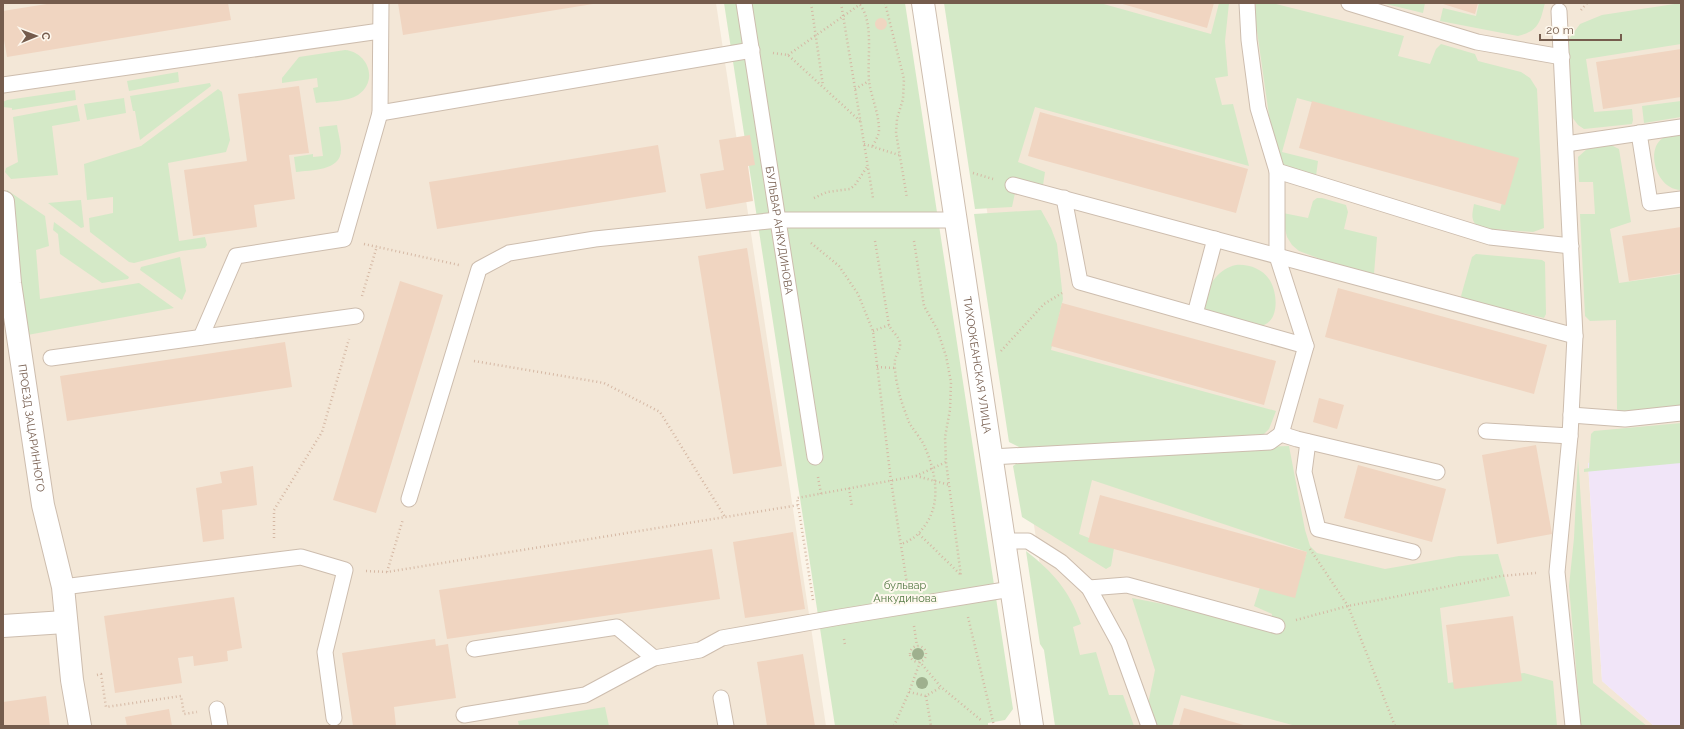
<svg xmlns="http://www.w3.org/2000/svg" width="1684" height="729" font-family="Raleway,sans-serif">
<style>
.residential{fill:#f3e7d7}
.education{fill:#f1e5f8}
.green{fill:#d4e9c7}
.building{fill:#f0d5c1}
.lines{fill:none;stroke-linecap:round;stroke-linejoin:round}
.service-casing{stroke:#cdbdae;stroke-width:17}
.minor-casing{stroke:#cdbdae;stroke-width:24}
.tertiary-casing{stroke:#cdbdae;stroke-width:24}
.path{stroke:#d5b8a4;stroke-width:2.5;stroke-dasharray:1 3;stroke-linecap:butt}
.service{stroke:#fff;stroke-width:15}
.minor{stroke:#fff;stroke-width:22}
.tertiary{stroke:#fff;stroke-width:22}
.tree{fill:#9fb08e}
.labels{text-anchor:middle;stroke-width:4;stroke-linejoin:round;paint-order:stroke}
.street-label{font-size:11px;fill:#755c4d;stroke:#fef8ee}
.park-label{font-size:11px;fill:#547945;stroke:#fef8ee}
</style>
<rect width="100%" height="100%" fill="#fbf4e8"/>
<path class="residential" d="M3,3H716L826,726H3Z
M956,3H1681V451L1588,463L1602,681L1654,726H1064Z"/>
<path class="education" d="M1681,451V726H1654L1602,681L1588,463Z"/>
<path class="green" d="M724,3H905L1013,709L1005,720L988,723V726H835Z
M944,3H1100L1211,34L1219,3H1229L1225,41L1228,76L1215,78L1222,105L1233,104L1249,166L1035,107L1018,162L1045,172L1043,185L1018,179L1012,207L975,209Z
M1256,3H1272L1404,36L1398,56L1430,64L1436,49L1441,44L1475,54L1478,61L1521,72L1530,78L1537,89L1544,228L1533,232L1480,228C1470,221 1472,215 1474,204L1500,211L1512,157L1297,98L1282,152L1318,161L1316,176L1276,165L1255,17Z
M1382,3H1425L1423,13Z
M1479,3H1545C1540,22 1539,31 1518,36L1440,21L1443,8L1476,16Z
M1681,3V44L1586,59L1594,112L1632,109L1633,120L1632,124L1584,129L1578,125L1572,117L1567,46L1569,39L1580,24L1602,15Z
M345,50C368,52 379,81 358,95C347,102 329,101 316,103L313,88L318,87L317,78L282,83V78L299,57Z
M178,72L179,82L129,91L127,81Z
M210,83L211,86L140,140L135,111H133L130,96Z
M218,89L222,92L230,140L226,152L168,163L179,241L205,237L207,245L205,248L181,251L134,263L129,262L90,232L89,218L113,213V197L87,200L84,164L141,146Z
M75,90L76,100L12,110V108L3,107V102L7,100Z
M124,98L126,113L87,120L84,104Z
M1681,101V117L1644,123L1642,106Z
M77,105L80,121L52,126L58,175L11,179L5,172L6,168L18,162L13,117Z
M337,125C338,133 341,142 341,150C341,171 311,170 296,172L294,157L313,154V157L323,156L319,127Z
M1681,133V190C1656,190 1645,149 1663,138C1668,134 1675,134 1681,133Z
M1611,145L1619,149L1631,222L1610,229L1619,283L1681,274V406L1619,412L1617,409L1616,320L1590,321L1585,316L1580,214H1595L1593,182H1579L1578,157L1587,149Z
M7,190L45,216L49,246L36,250L40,299L139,283L174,308L22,336L19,271Z
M1317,198H1322L1346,205L1348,212L1344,229L1377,237L1374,274L1339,266L1299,251L1292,245L1287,237L1282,217L1283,213L1308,218L1313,201Z
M81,200L84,227L81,228L48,203Z
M1041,210L1051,228L1057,244L1063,299L1051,350L1276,411L1269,429L1264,434L1028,449L1021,448L1009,442L974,214Z
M54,222L129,277L128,279L102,283L60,254L58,234L53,230Z
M1476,254L1542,260L1545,262L1546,314L1544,318L1463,299L1461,296L1472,257Z
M180,257L186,291L182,300L140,270L141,267Z
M1236,265C1249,264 1262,269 1269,279C1278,292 1280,322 1261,326L1204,311L1202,298C1211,283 1218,269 1236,265Z
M1681,423V463L1584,472V469L1589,468L1591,434L1594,431Z
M1289,446L1305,530L1310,546L1317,553L1385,569L1459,556L1498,554L1510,596L1440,608L1448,683L1524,673L1553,681L1557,726H1296L1181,695L1172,726H1152L1147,709L1155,670L1132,598L1271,625L1272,614L1254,606L1260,587L1294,596L1307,552L1092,480L1079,534L1114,548L1111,566L1106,569L1022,517L1013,466L1023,459L1030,457Z
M1578,457L1593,683L1647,726H1581L1569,586L1574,538Z
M1026,551C1053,572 1070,591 1081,624L1073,627L1080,655L1096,652L1109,695H1123L1134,726H1055L1044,650L1040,644Z
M605,707L609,726H519L518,721Z"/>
<path class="building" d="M53,3H228L231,20L7,57L3,34V11Z
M398,3H593V4L403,35Z
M1119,3H1214L1207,28Z
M1440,3H1478L1475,14Z
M875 24a6 6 0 1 1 12 0a6 6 0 1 1-12 0Z
M1681,49V97L1603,109L1596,62Z
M299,86L309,153L289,155L295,199L254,205L257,227L193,236L184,170L247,161L238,94Z
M1312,101L1519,158L1505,205L1299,148Z
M1040,112L1248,169L1236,213L1028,156Z
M750,135L755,165L748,166L753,201L706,209L700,174L724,170L719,140Z
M658,145L666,192L437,229L429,182Z
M1681,227V273L1629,281L1622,236Z
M747,248L782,466L733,474L698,256Z
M400,281L443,295L376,513L333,500Z
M1338,288L1547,345L1534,394L1325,337Z
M1062,303L1276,361L1264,405L1051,346Z
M285,342L292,387L67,421L60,376Z
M1319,398L1344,405L1337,429L1313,422Z
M1536,445L1552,534L1497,544L1482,455Z
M1358,465L1446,489L1432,542L1344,518Z
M253,466L257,505L222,510L224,539L203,542L196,488L222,483L220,472Z
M1100,495L1307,552L1295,598L1088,542Z
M793,532L805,609L745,618L733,542Z
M712,549L720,599L447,639L439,590Z
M234,597L242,648L227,651L228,661L194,666L193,656L178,658L182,683L115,693L104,616Z
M1513,616L1522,681L1454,689L1446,625Z
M435,639L436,646L448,644L456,698L394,707L396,726H353L342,653Z
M803,654L815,726H767L757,662Z
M46,696L50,726H3V702Z
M1184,708L1247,726H1179Z
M169,709L172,726H127L125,717Z"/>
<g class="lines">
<g class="service-casing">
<g id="service">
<path id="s1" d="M744,3L815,457"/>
<path d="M1247,3L1249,40L1258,108L1277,171V256L1306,346L1281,434"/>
<path d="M1349,3L1477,42L1562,57"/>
<path d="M1559,11L1575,336L1570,436L1557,572L1573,726"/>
<path d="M3,85L380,31"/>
<path d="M380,113L752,50"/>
<path d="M1639,133L1650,203L1681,199"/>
<path d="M1566,144L1681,127"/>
<path d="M1277,171L1490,237L1571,246"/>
<path d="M1013,185L1575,336"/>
<path d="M1064,198L1080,282L1306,346"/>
<path d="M1195,314L1215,239"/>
<path d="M201,337L236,256L344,239L380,113L381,3"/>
<path d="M51,358L356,316"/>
<path d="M1571,415L1625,419L1681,413"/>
<path d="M1486,431L1570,436"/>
<path d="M1308,442L1304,472L1318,529L1413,552"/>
<path d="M991,457L1270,442L1281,434L1297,439L1437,472"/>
<path d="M409,499L479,269L509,253L595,239L778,220H956"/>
<path d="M1004,541H1028L1061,562L1089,588L1119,643L1149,726"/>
<path d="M63,587L301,557L345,570L325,652L334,718"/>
<path d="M1089,588L1127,585L1277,626"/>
<path d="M474,649L617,627L654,658"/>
<path d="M721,698L726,726"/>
<path d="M217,709L220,726"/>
<path d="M464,715L585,695L654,658L700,650L722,638L840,617L1011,589"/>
</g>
</g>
<g class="minor-casing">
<g id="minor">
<path id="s2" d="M3,202L10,283L43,505L63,587L72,680L80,726"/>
<path d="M3,626L65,622"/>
</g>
</g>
<g class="tertiary-casing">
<g id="tertiary">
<path id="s3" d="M923,3L1032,726"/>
</g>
</g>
<path class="path" d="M811,3L823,86
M841,3L873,198
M885,3L904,79L903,99L897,119L896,133L907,198
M860,5C874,22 867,59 869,81C871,97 879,113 879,130C879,135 875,142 872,147
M1581,10L1587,3
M773,53L788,55L860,121
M788,55L862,3
M855,89L869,81
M864,144L899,155
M973,173L993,179
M814,198L827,192L850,189L855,185L867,167
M875,241L889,325C891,331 899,336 900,343C901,349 896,354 895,360C894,371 897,385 900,396C902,404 906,414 909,422C913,430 920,437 924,445C935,470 942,500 926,524C919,534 913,540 901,544
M914,241L924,306L937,329L946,356L951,382L950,410L945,437L946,462L961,576
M811,243L839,266L858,294L873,331L891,481L907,584
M364,244L459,265
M362,296L377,246
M873,331L889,325
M1001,351L1044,304L1062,293
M474,361L604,383L660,412L725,517
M877,367L896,368
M916,476L950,485
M818,477L821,494
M849,488L852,507
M919,534L961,575
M274,538V510L322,432L349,339
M1310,549L1348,606L1395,726
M366,571L387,572L799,505
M387,572L403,519
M813,600L797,498L916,476L946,462
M968,617L994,726
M1296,620L1348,606L1501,576L1536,573
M914,626L917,646
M844,639L845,645
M910 654a8 8 0 1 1 16 0a8 8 0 1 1-16 0Z
M97,675L101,674L106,707L181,696L184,714L197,712
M909,692L926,696L941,687
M926,696L931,726
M894,726L909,692L920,662L941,687L982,721"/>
<use href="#service" class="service"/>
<use href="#minor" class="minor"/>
<use href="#tertiary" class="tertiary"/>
</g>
<g class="tree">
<circle cx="918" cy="654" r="6"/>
<circle cx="922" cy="683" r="6"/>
</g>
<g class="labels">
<g class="street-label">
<text dy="4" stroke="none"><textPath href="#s1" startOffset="230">БУЛЬВАР АНКУДИНОВА</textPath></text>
<text dy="4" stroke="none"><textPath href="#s3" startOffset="366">ТИХООКЕАНСКАЯ УЛИЦА</textPath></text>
<text dy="4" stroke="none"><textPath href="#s2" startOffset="228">ПРОЕЗД ЗАЦАРИННОГО</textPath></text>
</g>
<g class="park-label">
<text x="905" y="589">бульвар<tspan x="905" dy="13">Анкудинова</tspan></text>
</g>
</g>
<rect width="1684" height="729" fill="none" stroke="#755c4d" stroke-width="8"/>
<g transform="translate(36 36) rotate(89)" stroke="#fef8ee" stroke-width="3" paint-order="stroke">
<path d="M0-3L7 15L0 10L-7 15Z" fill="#755c4d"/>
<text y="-6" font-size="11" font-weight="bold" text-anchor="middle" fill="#755c4d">С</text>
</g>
<path d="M1540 34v6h81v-6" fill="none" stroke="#755c4d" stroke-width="2"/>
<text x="1546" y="34" font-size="12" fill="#755c4d" stroke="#fef8ee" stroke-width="3" paint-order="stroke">20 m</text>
</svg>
